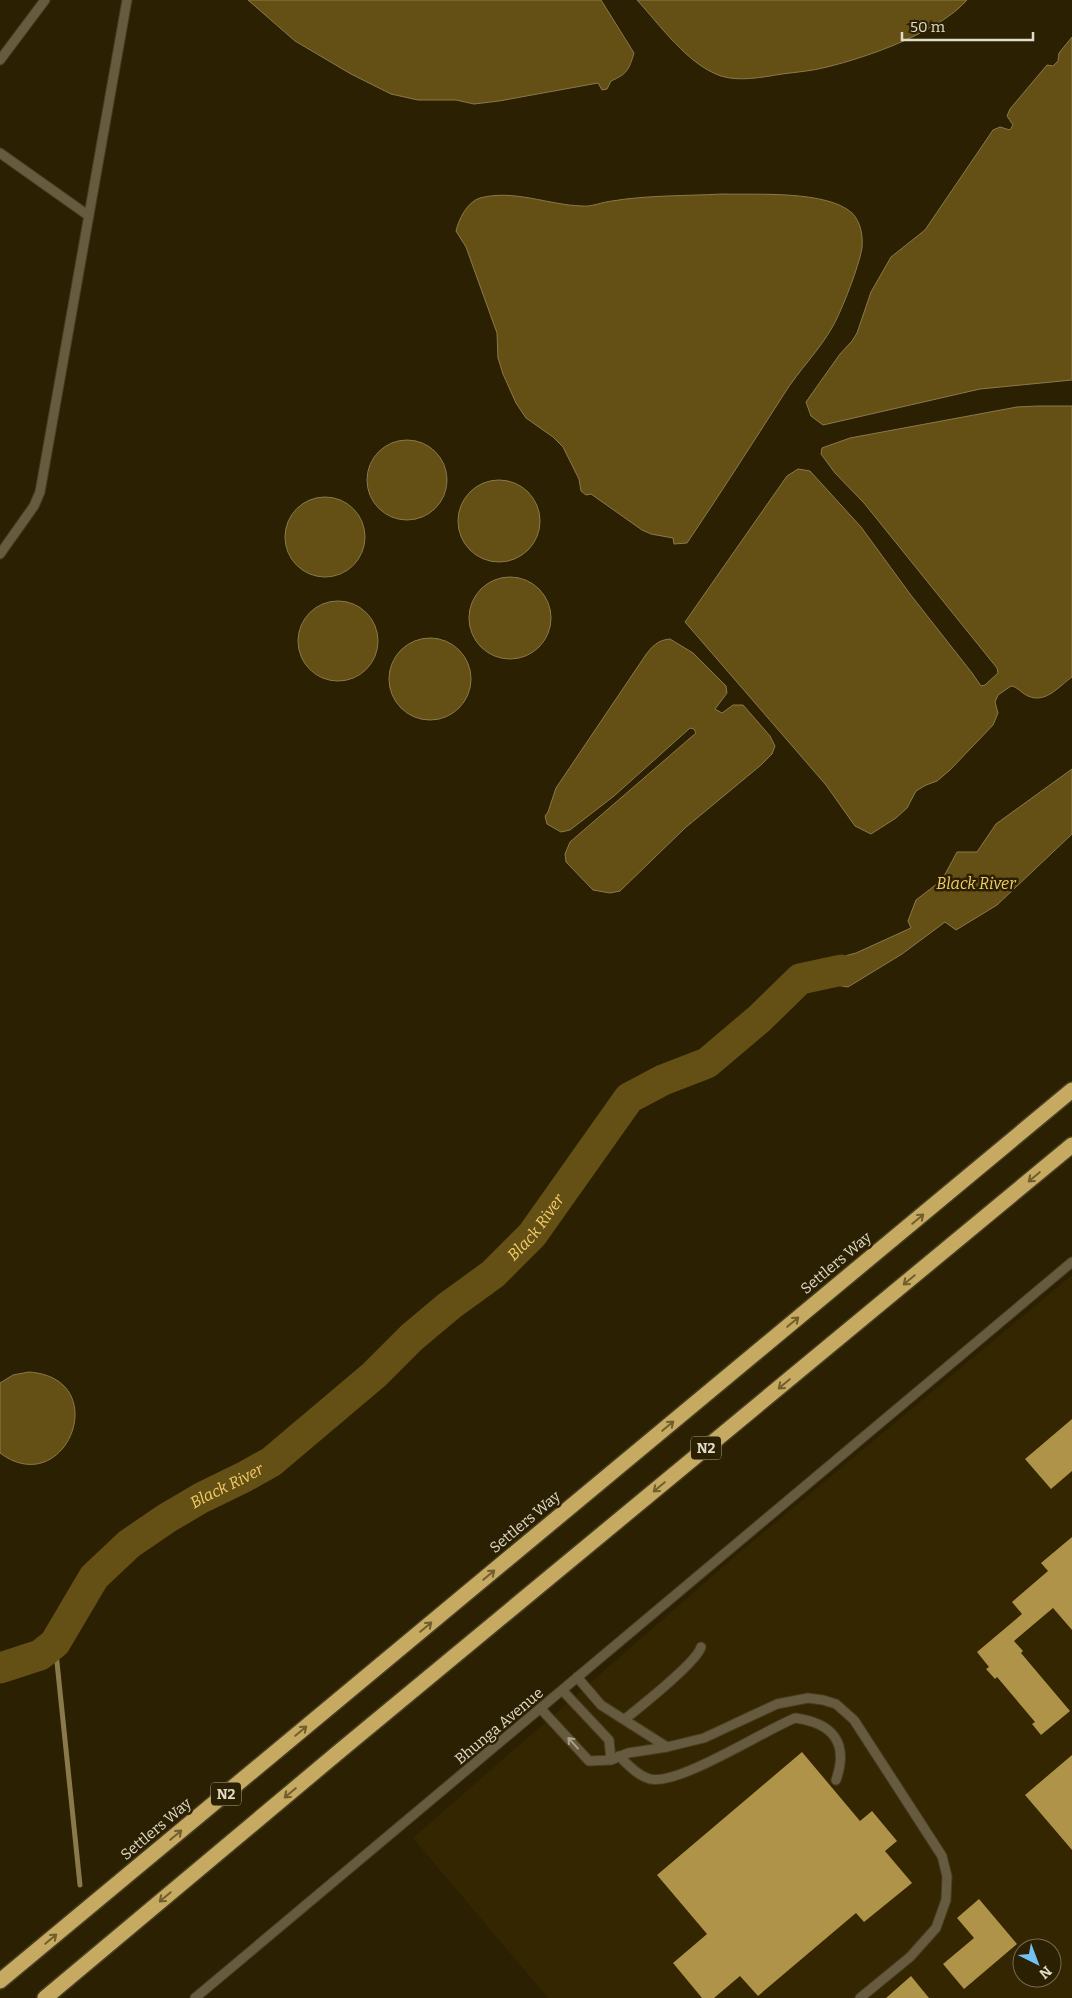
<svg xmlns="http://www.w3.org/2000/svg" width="1072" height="1998" font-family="Bitter,serif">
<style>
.built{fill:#342600;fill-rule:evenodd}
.water{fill:#645015;stroke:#8a7a4b}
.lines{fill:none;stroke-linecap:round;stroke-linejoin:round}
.stream{stroke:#8a7a4b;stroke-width:5}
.river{stroke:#645015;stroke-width:31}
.building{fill:#ae9349}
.lane-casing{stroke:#483e22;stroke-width:11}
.highway-casing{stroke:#483e22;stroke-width:18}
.lane{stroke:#665b3f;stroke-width:9}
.highway{stroke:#c6aa61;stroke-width:15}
.oneway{stroke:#715e2d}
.oneway2{stroke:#aaa18b}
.labels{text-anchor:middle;stroke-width:5;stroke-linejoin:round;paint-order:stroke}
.shield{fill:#2b2002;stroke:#aaa38e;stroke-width:1}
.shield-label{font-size:14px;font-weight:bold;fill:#e1dbca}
.street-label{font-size:15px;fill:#e1dbca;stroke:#2b2002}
.water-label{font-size:16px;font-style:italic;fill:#f2cc66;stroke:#2b2002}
</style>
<rect width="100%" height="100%" fill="#2b2002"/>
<path class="built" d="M1072,1275V1998H548L413,1838L733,1558ZM1022,1948H1052V1978H1022Z"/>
<path class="water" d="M248,0H601L634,53C629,70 627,74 611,81L607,89L602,90L598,83L499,101L474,104L456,100H418L391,94L351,74L295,41Z
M637,0H967C939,32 868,57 827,67C812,71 797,72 782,74C763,77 740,82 721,76C688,65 660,25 637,0Z
M1072,37V380L980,389L823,425L811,416L806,402L840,354L852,341L857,333L871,292L891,257L925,230L993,130L1000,127L1010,130L1013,125L1007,116L1010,109L1047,65L1053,66L1058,61L1059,53Z
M722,194C755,195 827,190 852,213C861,222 863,236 862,248C859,266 842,310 833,326C819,351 799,370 784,394C752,444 720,494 687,543L674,544L673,538L651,534L642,530L591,494L586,495L581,491L579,479L563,447L553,437L526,418L516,403L503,374L498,358L497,333L466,247L456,231C459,219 467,202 480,198C514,189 548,205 582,206C592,207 602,202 612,201C648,195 686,196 722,194Z
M1038,406H1072V677C1059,686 1046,704 1028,696C1021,693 1018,687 1011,686L998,695L995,702L998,713L993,725L950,770L937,781L926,785L916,791L907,808L896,818L871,834L855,826L826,785L685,622L787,476L798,469L810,471L861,527L910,594L972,673L981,686L985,685L998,673L997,668L864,503L835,473L821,454L822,448L850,438L1017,407Z
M367 480a40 40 0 1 1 80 0a40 40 0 1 1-80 0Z
M458 521a41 41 0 1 1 82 0a41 41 0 1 1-82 0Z
M285 537a40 40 0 1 1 80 0a40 40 0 1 1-80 0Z
M469 618a41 41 0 1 1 82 0a41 41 0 1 1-82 0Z
M298 641a40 40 0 1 1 80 0a40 40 0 1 1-80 0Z
M389 679a41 41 0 1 1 82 0a41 41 0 1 1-82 0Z
M670,639L693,653L726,686L727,693L715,709L722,713L733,705H743L770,736L775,746L772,754L761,765L685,828L620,891L610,893L593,890L566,862L565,854L570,842L696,733L694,729L690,728L614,796L570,830L561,832L547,824L545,816L548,812L556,788L645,656C652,646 658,640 670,639Z
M1072,769V834L997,905L956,930L945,922L902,954L848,987L800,979L804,967L856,953L911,928L908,921L916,900L942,880L957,852H977L996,824Z
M29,1372C115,1378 66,1502 0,1453V1383L13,1375Z"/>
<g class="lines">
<path class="stream" d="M55,1643L80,1885"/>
<path class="river" id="s1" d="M0,1668L40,1655L55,1643L94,1577L129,1544L167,1518L201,1498L244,1477L271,1462L374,1375L412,1337L449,1306L493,1274L532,1235L629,1098L663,1080L707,1063L759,1019L800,979L842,970"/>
</g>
<path class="building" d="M1072,1419V1471L1051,1489L1025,1459Z
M1072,1537V1630L1053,1608L1014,1641L1023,1651L1021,1653L1070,1711L1041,1735L1032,1724L1035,1722L997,1677L995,1679L986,1669L989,1667L977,1652L1022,1614L1012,1602L1048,1571L1041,1563Z
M802,1752L860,1821L872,1811L897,1841L885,1851L912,1883L864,1922L856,1913L758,1996L740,1976L714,1998H702L673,1963L707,1934L657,1875Z
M1072,1755V1850L1025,1795Z
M979,1899L1017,1944L964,1989L943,1964L974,1938L957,1918Z
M911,1976L929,1998H886Z"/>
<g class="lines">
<g class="lane-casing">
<path id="lane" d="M0,60L45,0
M0,153L89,216
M0,554L34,506L40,492L127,0
M577,1677L601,1705L667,1747
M562,1690L609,1740L611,1760
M541,1709L589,1761L611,1760L628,1753L667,1747L704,1738L777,1704L808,1698L823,1700L836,1704L854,1720L942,1856L947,1876L946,1900L936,1928L910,1957L860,1998
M625,1719C640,1707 697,1662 701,1647
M619,1756C627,1764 638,1776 650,1779C678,1786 765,1730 795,1718C833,1723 849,1743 836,1780
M195,1998L1072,1262"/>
</g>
<g class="highway-casing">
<path id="highway" d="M0,1981L1072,1090
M45,1998L341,1750L1072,1145"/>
</g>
<use href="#lane" class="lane"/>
<use href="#highway" class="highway"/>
</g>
<defs><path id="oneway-shaft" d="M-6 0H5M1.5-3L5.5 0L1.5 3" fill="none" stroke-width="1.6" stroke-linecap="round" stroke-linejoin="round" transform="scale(1.25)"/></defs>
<g class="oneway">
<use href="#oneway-shaft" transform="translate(1034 1177) rotate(140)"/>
<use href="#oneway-shaft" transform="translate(918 1219) rotate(-40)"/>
<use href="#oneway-shaft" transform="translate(909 1280) rotate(140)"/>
<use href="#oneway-shaft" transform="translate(793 1322) rotate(-40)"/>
<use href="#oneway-shaft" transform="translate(784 1384) rotate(140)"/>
<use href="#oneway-shaft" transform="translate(668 1426) rotate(-40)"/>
<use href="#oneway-shaft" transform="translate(659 1487) rotate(140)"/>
<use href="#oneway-shaft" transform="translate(489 1575) rotate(-40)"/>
<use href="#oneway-shaft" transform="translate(426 1627) rotate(-40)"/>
<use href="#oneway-shaft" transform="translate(301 1731) rotate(-40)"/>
<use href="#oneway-shaft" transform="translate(290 1793) rotate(140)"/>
<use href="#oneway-shaft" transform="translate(176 1835) rotate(-40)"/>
<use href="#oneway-shaft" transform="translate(165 1897) rotate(140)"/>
<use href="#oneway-shaft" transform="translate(51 1939) rotate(-40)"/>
</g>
<use class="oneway2" href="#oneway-shaft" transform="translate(573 1743) rotate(-132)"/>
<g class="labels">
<g class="shield">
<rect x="691" y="1436.5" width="30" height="23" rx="4"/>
<rect x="211" y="1782.5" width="30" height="23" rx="4"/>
</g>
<g class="shield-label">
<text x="706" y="1453">N2</text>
<text x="226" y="1799">N2</text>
</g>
<g class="street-label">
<text transform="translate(836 1263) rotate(-40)" y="5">Settlers Way</text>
<text transform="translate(525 1522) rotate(-40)" y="5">Settlers Way</text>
<text transform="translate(499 1726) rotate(-40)" y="5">Bhunga Avenue</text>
<text transform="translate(156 1829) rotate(-40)" y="5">Settlers Way</text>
</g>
<g class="water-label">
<text x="976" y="889">Black River</text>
<text dy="6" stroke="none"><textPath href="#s1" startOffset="705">Black River</textPath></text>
<text dy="6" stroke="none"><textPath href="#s1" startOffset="300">Black River</textPath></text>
</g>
</g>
<g transform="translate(1037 1963) rotate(138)"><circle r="24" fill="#2b2002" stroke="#746b52"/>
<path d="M0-4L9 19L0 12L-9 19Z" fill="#72c1f5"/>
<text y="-8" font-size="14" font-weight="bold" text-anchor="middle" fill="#e1dbca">N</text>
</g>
<path d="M902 32v8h131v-8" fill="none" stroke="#e1dbca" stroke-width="2.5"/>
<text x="910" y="32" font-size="15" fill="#e1dbca" stroke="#2b2002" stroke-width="4" paint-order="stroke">50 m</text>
</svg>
